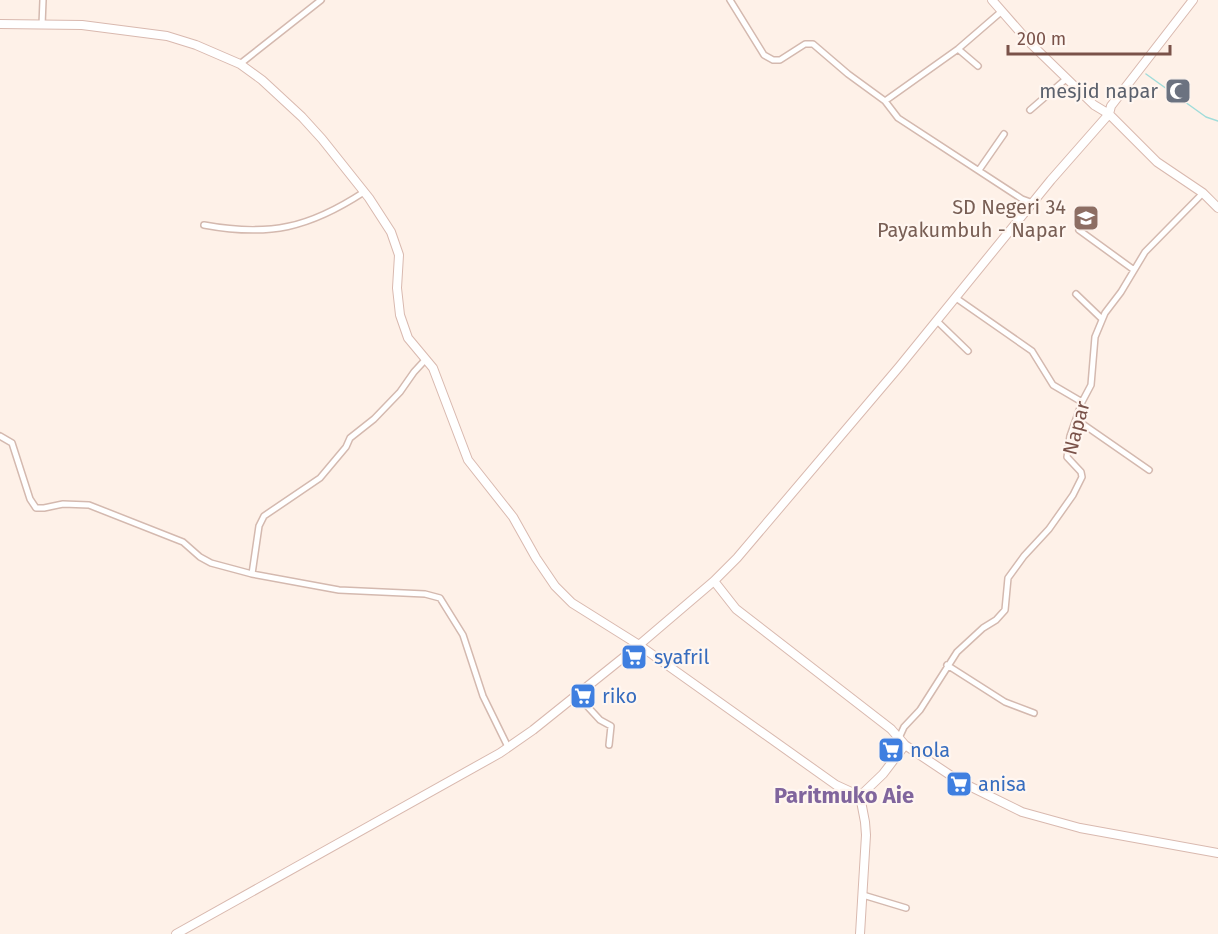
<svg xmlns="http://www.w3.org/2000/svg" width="1218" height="934" font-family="'Fira Sans',sans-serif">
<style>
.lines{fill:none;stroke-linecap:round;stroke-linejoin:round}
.stream{stroke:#a0dcda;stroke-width:1.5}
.street-casing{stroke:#d4b9af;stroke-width:8}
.secondary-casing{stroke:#d9b9af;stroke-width:10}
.street{stroke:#fff;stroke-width:5}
.secondary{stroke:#fff;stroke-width:8}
.labels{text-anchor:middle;stroke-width:4.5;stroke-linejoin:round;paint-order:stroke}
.worship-label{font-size:20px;fill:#5b616d;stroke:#fff6f0;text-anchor:end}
.education-label{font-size:20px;fill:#785e54;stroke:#fff6f0;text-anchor:end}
.street-label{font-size:20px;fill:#7a5249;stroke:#fff6f0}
.shop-label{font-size:20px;fill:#366cbe;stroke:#fff6f0;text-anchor:start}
.quarter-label{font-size:22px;font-weight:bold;fill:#80659d;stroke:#fff6f0}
</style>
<rect width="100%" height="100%" fill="#fef1e8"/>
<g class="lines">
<path class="stream" d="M1146,74L1206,117L1218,121"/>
<g class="street-casing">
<path id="street" d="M730,0L764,55L773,60H780L805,44H813L848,74L885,101L898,118L1022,199L1033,203
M42,25L43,0
M958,49L978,66
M240,64L321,0
M885,101L958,49L1002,11
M1030,110L1066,79
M979,170L1004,134
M204,225C269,237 309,228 364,192
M1079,230L1134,270
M1076,294L1102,319
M956,298L1032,351L1053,385L1082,402
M937,321L968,351
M1077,420L1149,470
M0,436L12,443L30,499L36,508H44L63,504L89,505L183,542L200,557L211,563L252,574L339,590L425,594L440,598L463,635L483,696L508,747
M252,574L259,526L264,516L320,478L346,447L350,438L374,419L400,392L414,372L426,359
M947,665L1005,702L1034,713
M576,694L600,720L611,726L609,745
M899,738L904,727L920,710L957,652L983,628L996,620L1005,610L1008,578L1024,556L1049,529L1073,495L1082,477L1081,472L1067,457L1070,436L1082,402L1091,385L1095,337L1105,313L1121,292L1145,252L1203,193
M863,895L906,908"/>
</g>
<g class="secondary-casing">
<path id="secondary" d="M992,0L1027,40L1094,105L1109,114L1157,162L1203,193L1218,208
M0,24L82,25L167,36L196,45L240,64L262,80L302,117L322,139L369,198L391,232L399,255L397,288L400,315L408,338L433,368L468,460L513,517L536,558L555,586L572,603L639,645L836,785L860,796
M714,581L736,609L891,729L905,745L959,781L1022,812L1080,828L1218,853
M860,796L865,822L866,835L860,934
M860,796L883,774L905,745
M176,934L500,753L533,730L639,645L714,581L737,558L899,367L1051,180L1109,114L1111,106L1193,0"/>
</g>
<use href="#street" class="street"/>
<use href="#secondary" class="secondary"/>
</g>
<defs>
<g id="mosque-square" transform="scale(1.35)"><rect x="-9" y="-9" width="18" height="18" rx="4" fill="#6b7280" stroke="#fff6f0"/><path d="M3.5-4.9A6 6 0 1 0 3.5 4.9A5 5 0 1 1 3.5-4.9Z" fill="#fff"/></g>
<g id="school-square" transform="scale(1.35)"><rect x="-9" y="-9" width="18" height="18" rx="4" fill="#8d6e63" stroke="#fff6f0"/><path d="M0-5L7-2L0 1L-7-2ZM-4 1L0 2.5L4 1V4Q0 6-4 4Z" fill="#fff"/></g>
<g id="supermarket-square" transform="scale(1.35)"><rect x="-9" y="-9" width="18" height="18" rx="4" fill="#3f7fe0" stroke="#fff6f0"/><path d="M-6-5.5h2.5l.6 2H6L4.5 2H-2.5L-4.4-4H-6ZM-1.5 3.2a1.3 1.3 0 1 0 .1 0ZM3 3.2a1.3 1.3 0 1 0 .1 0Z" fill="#fff"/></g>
</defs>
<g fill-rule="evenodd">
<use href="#mosque-square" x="1178" y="91"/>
<use href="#school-square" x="1086" y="218"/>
<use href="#supermarket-square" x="634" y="657"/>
<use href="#supermarket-square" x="583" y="696"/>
<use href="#supermarket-square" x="891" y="750"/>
<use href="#supermarket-square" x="959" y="784"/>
</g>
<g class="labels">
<g class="worship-label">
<text x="1158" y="98">mesjid napar</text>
</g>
<g class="education-label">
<text x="1066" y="214">SD Negeri 34<tspan x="1066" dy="23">Payakumbuh - Napar</tspan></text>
</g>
<g class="street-label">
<text transform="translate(1076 428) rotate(-75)" y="7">Napar</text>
</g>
<g class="shop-label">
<text x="654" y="664">syafril</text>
<text x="602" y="703">riko</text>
<text x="910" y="757">nola</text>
<text x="978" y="791">anisa</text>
</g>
<g class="quarter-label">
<text x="844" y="803">Paritmuko Aie</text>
</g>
</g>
<path d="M1008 45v9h162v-9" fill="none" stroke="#7a5249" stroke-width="3"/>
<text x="1017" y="45" font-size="18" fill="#7a5249" stroke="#fff6f0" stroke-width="4.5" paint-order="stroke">200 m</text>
</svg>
